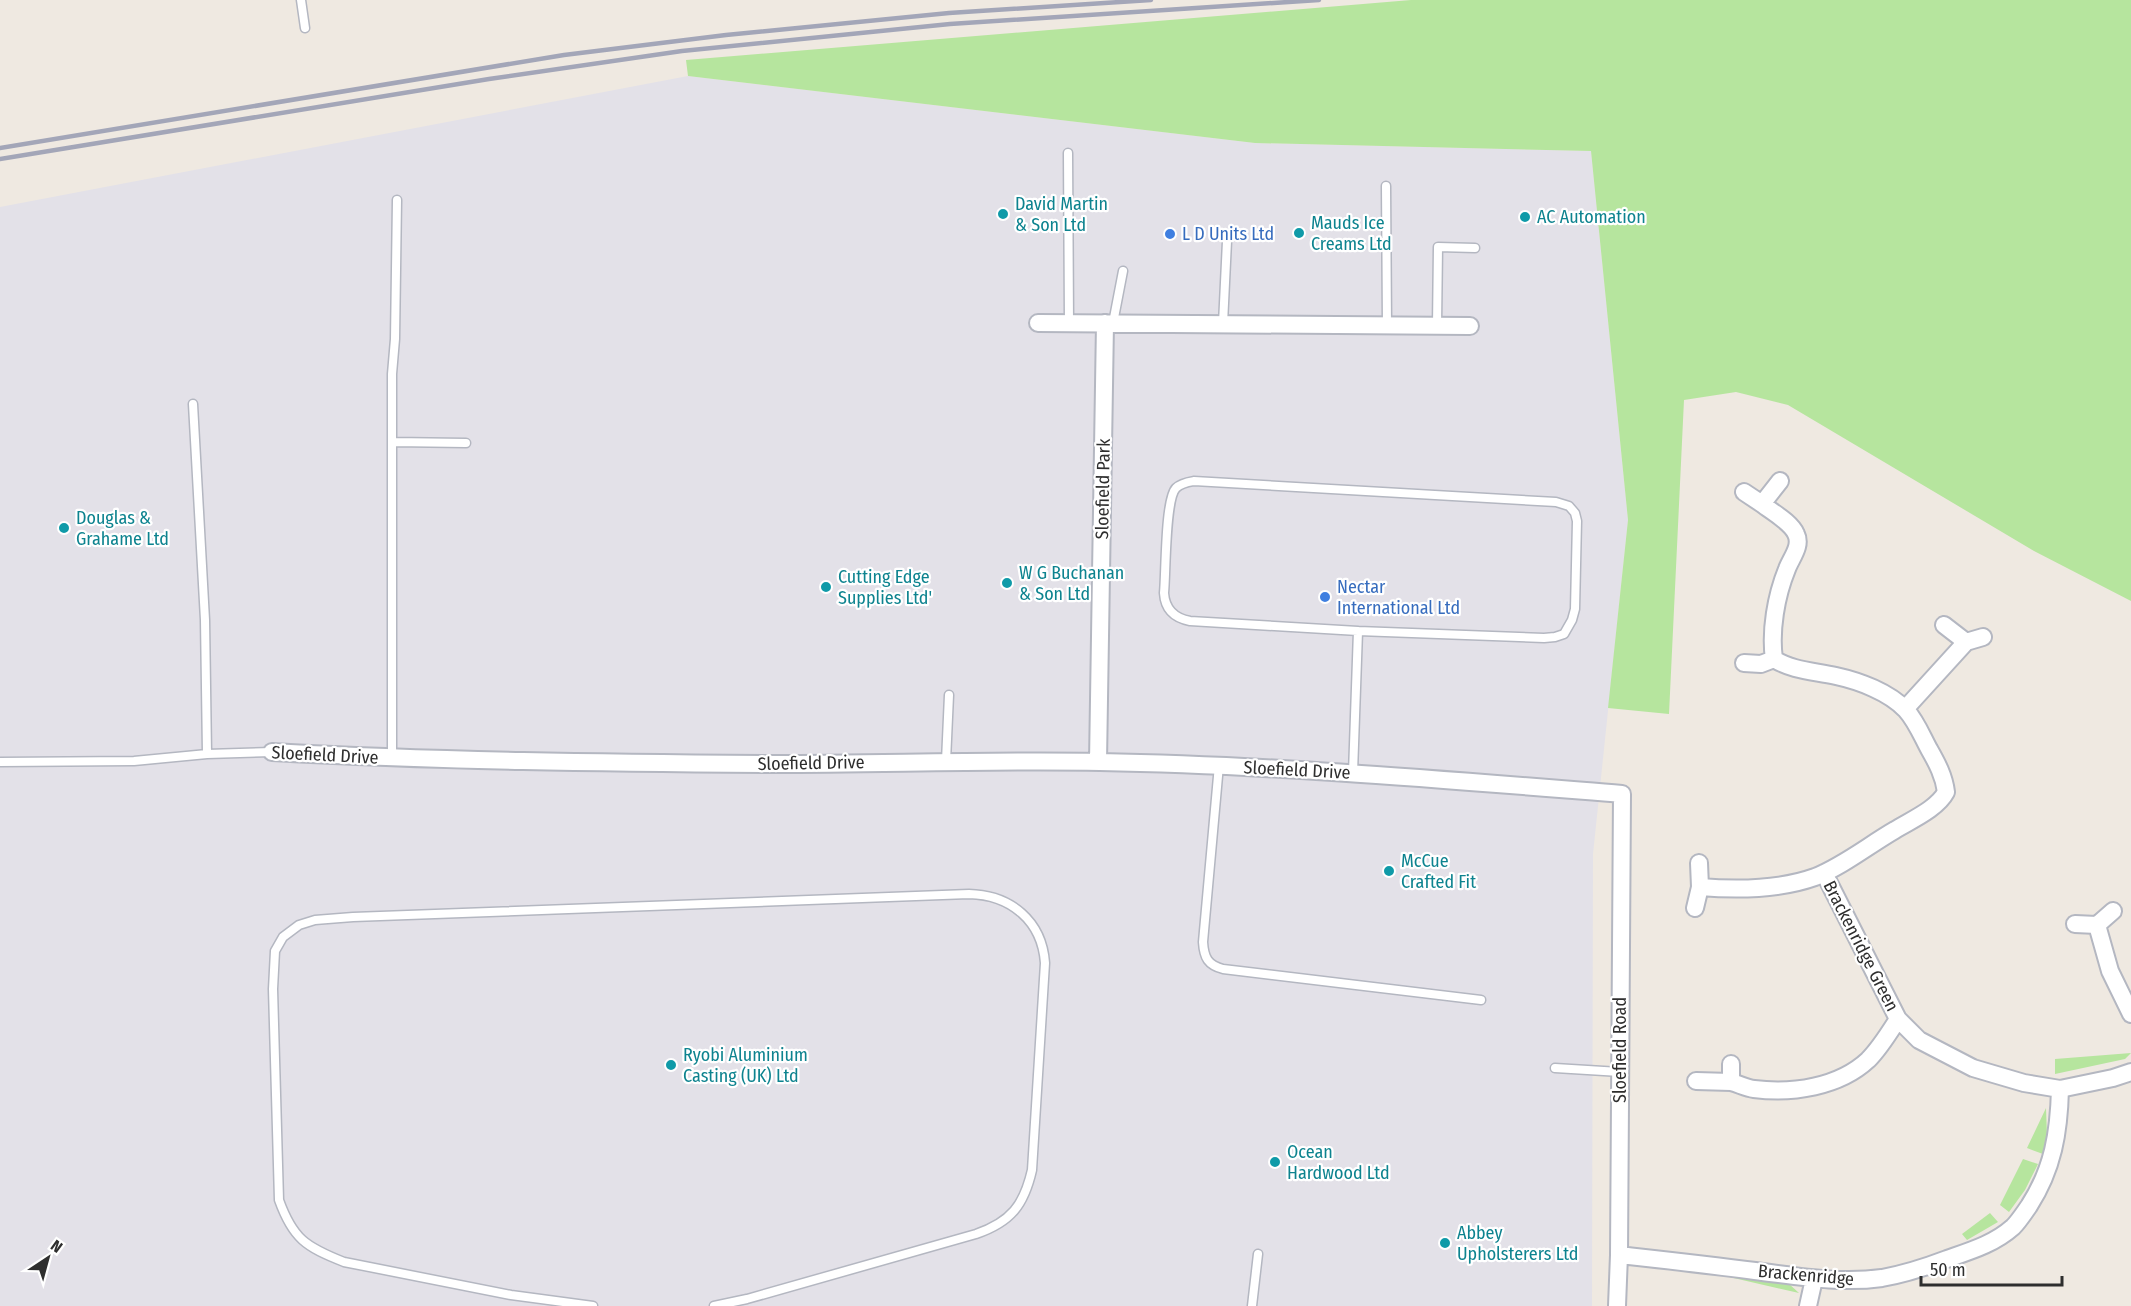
<svg xmlns="http://www.w3.org/2000/svg" width="2131" height="1306" font-family="'Fira Sans Condensed',sans-serif">
<style>
.industrial{fill:#e3e1e8}
.green{fill:#b6e59e}
.lines{fill:none;stroke-linecap:round;stroke-linejoin:round}
.service-casing{stroke:#b4b7c1;stroke-width:11}
.minor-casing{stroke:#b4b7c1;stroke-width:20}
.service{stroke:#fff;stroke-width:8}
.minor{stroke:#fff;stroke-width:16}
.rail{stroke:#a3a6b8;stroke-width:4.5}
.culture-dot{fill:#0f9aa8;stroke:#fff;stroke-width:2}
.shop-dot{fill:#3f7fe0;stroke:#fff;stroke-width:2}
.labels{text-anchor:middle;stroke-width:4.5;stroke-linejoin:round;paint-order:stroke}
.culture-label{font-size:18px;fill:#0d838f;stroke:#fff;text-anchor:start}
.shop-label{font-size:18px;fill:#366cbe;stroke:#fff;text-anchor:start}
.street-label{font-size:18px;fill:#2e2e2e;stroke:#fff}
</style>
<rect width="100%" height="100%" fill="#efe9e1"/>
<path class="industrial" d="M688,76L1255,143L1591,151L1628,520L1593,854L1592,1306H0V207Z"/>
<path class="green" d="M1411,0H2131V601L2034,551L1788,405L1736,392L1684,400L1669,714L1608,708L1628,520L1591,151L1255,143L688,76L686,60Z
M2131,1053L2125,1059L2055,1074V1059Z
M2046,1108L2047,1136L2043,1154L2027,1148Z
M2023,1159L2038,1164L2025,1190L2009,1212L2000,1205Z
M1990,1213L1998,1222L1967,1240L1962,1234Z
M1712,1273L1788,1283L1799,1293Z"/>
<g class="lines">
<g class="service-casing">
<path id="service" d="M301,0L305,28
M1068,153L1069,323
M1386,186L1387,325
M1113,323L1123,271
M1223,324L1227,241
M1437,325L1438,247L1475,248
M193,404L205,620L207,754
M393,442L466,443
M392,758V374L395,339L397,200
M946,761L949,695
M0,762L134,761L207,754L272,752
M1219,765L1203,942C1204,958 1208,965 1223,969L1481,1000
M1353,773L1358,631L1190,621C1174,618 1165,609 1164,593C1166,573 1165,499 1176,488C1181,483 1188,482 1194,481L1556,502L1569,506L1575,513L1577,521L1575,609L1572,620L1564,634L1555,637L1544,638L1358,631
M1555,1068L1620,1072
M593,1306L511,1295L344,1262C306,1247 293,1239 279,1200L273,989L275,951L283,937L299,925L315,920L353,917L969,894C1011,895 1042,921 1045,963L1032,1170C1024,1205 1011,1222 976,1234L747,1299L714,1306
M1252,1306L1258,1254"/>
</g>
<g class="minor-casing">
<path id="minor" d="M1038,323L1470,326
M1744,492L1762,504L1780,481
M1944,625L1966,642L1983,637
M1744,663L1761,664L1774,659
M1905,709L1966,642
M272,752C439,761 607,763 774,764C883,764 991,760 1100,762C1275,765 1448,780 1622,794L1619,1255L1617,1306
M1098,762L1105,323
M1824,873L1898,1019L1919,1040L1973,1068L2024,1083L2060,1089L2113,1078L2131,1072
M1700,887C1737,890 1779,890 1815,877C1843,866 1869,845 1895,830C1911,820 1937,809 1946,792C1944,776 1937,763 1929,749C1922,736 1916,721 1906,710C1889,692 1859,681 1836,676C1814,671 1793,671 1774,659C1770,631 1776,596 1787,569C1791,558 1802,546 1796,534C1791,522 1772,512 1762,504
M1695,908L1700,887L1699,863
M2075,924L2097,925L2113,911
M2097,925L2110,971L2131,1014
M1696,1081L1731,1082V1064
M1731,1082C1739,1084 1746,1088 1754,1089C1792,1094 1839,1087 1868,1060C1880,1048 1889,1033 1898,1019
M1619,1255C1664,1260 1710,1265 1755,1271C1797,1276 1839,1284 1882,1278C1904,1274 1926,1267 1947,1259C1970,1251 1994,1244 2013,1227C2019,1221 2024,1213 2029,1206C2053,1169 2059,1132 2060,1089
M1808,1306L1814,1279"/>
</g>
<use href="#service" class="service"/>
<use href="#minor" class="minor"/>
<path class="rail" d="M0,148L564,55L726,35L949,13L1151,0
M0,159L489,79L682,51L950,24L1319,0"/>
</g>
<g class="culture-dot">
<circle cx="1003" cy="214" r="6"/>
<circle cx="1525" cy="217" r="6"/>
<circle cx="1299" cy="233" r="6"/>
<circle cx="64" cy="528" r="6"/>
<circle cx="1007" cy="583" r="6"/>
<circle cx="826" cy="587" r="6"/>
<circle cx="1389" cy="871" r="6"/>
<circle cx="671" cy="1065" r="6"/>
<circle cx="1275" cy="1162" r="6"/>
<circle cx="1445" cy="1243" r="6"/>
</g>
<g class="shop-dot">
<circle cx="1170" cy="234" r="6"/>
<circle cx="1325" cy="597" r="6"/>
</g>
<g class="labels">
<g class="culture-label">
<text x="1015" y="210">David Martin<tspan x="1015" dy="21">&amp; Son Ltd</tspan></text>
<text x="1537" y="223">AC Automation</text>
<text x="1311" y="229">Mauds Ice<tspan x="1311" dy="21">Creams Ltd</tspan></text>
<text x="76" y="524">Douglas &amp;<tspan x="76" dy="21">Grahame Ltd</tspan></text>
<text x="1019" y="579">W G Buchanan<tspan x="1019" dy="21">&amp; Son Ltd</tspan></text>
<text x="838" y="583">Cutting Edge<tspan x="838" dy="21">Supplies Ltd'</tspan></text>
<text x="1401" y="867">McCue<tspan x="1401" dy="21">Crafted Fit</tspan></text>
<text x="683" y="1061">Ryobi Aluminium<tspan x="683" dy="21">Casting (UK) Ltd</tspan></text>
<text x="1287" y="1158">Ocean<tspan x="1287" dy="21">Hardwood Ltd</tspan></text>
<text x="1457" y="1239">Abbey<tspan x="1457" dy="21">Upholsterers Ltd</tspan></text>
</g>
<g class="shop-label">
<text x="1182" y="240">L D Units Ltd</text>
<text x="1337" y="593">Nectar<tspan x="1337" dy="21">International Ltd</tspan></text>
</g>
<g class="street-label">
<text transform="translate(1103 489) rotate(-89)" y="6">Sloefield Park</text>
<text transform="translate(325 755) rotate(3)" y="6">Sloefield Drive</text>
<text transform="translate(811 763) rotate(-1)" y="6">Sloefield Drive</text>
<text transform="translate(1297 770) rotate(3)" y="6">Sloefield Drive</text>
<text transform="translate(1861 946) rotate(63)" y="6">Brackenridge Green</text>
<text transform="translate(1620 1050) rotate(-90)" y="6">Sloefield Road</text>
<text transform="translate(1806 1275) rotate(5)" y="6">Brackenridge</text>
</g>
</g>
<g transform="translate(48 1258) rotate(36)" stroke="#ffffff" stroke-width="4.5" paint-order="stroke">
<path d="M0-4.5L10 22L0 15L-10 22Z" fill="#2e2e2e"/>
<text y="-9" font-size="16" font-weight="bold" text-anchor="middle" fill="#2e2e2e">N</text>
</g>
<path d="M1921 1276v9h141v-9" fill="none" stroke="#2e2e2e" stroke-width="3"/>
<text x="1930" y="1276" font-size="18" fill="#2e2e2e" stroke="#ffffff" stroke-width="4.5" paint-order="stroke">50 m</text>
</svg>
